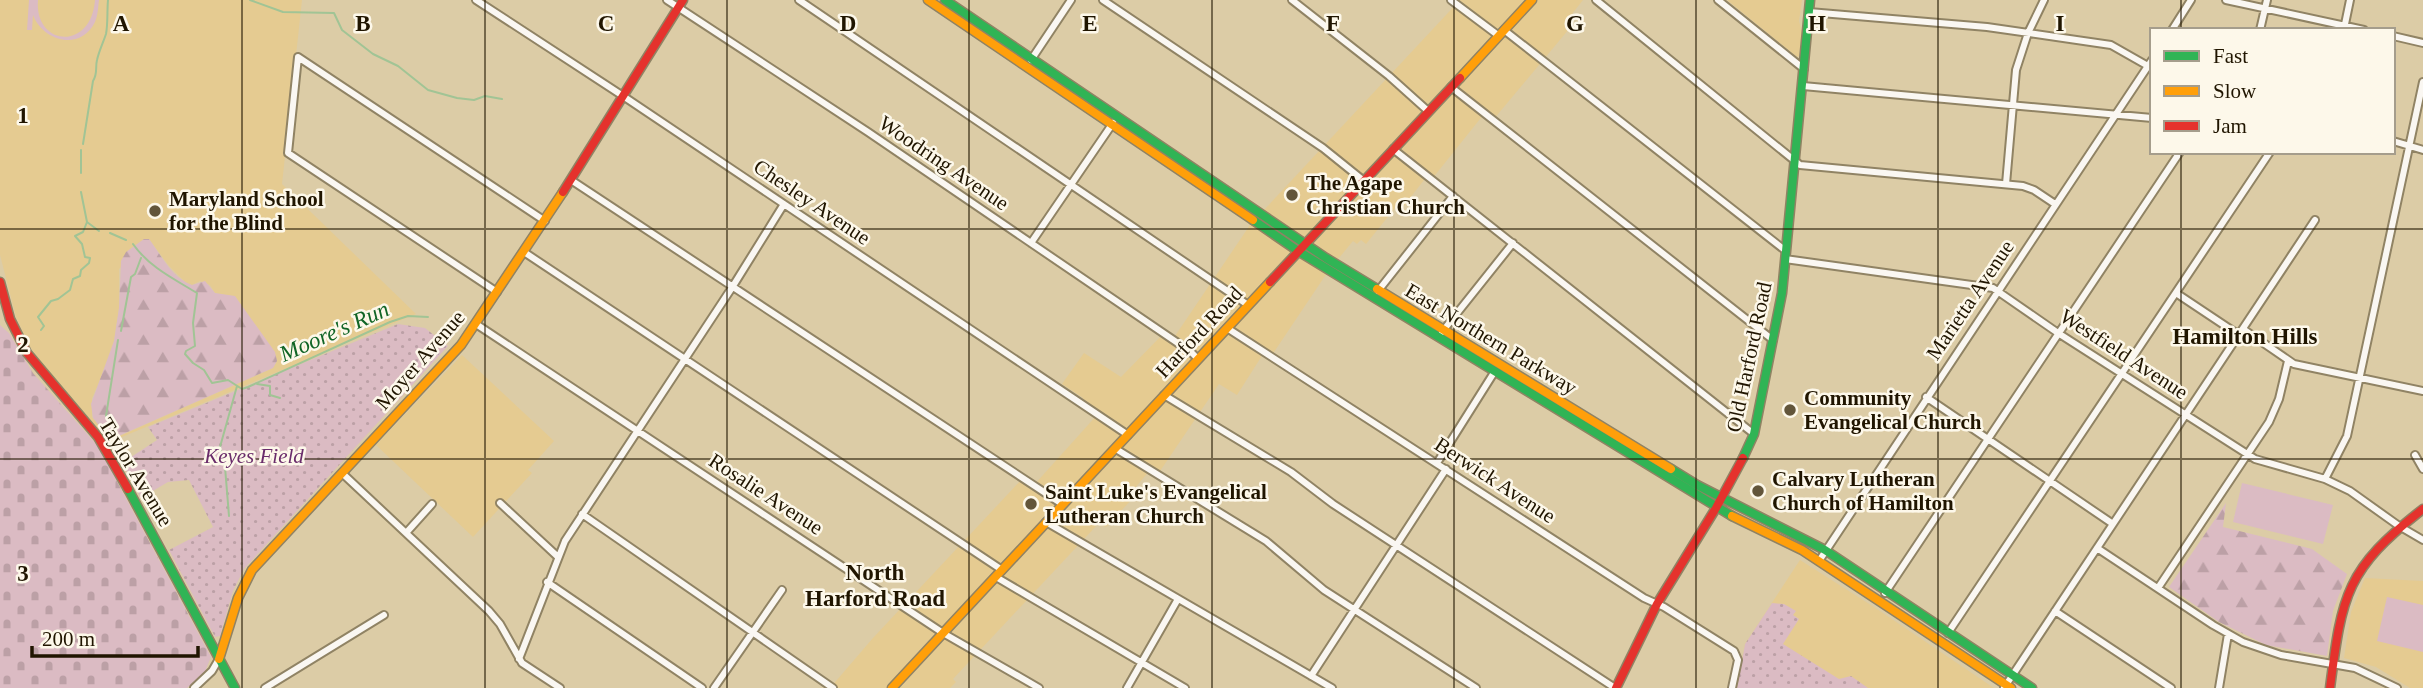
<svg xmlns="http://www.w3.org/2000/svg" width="2423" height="688" font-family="'Times New Roman',serif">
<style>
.built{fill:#e5cb91;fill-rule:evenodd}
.green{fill:#dbbbc3}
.forest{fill:url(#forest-firs)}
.cemetery{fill:url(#cemetery-stones)}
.park{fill:url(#park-dots)}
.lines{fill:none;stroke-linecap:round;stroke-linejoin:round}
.stream{stroke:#a1c495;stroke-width:2}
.street-casing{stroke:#908364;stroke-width:10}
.fast-casing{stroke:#908364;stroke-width:11}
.slow-casing{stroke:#908364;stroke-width:11}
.jam-casing{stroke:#908364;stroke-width:11}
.street{stroke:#faf7f2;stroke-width:6}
.fast{stroke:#30b455;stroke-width:8}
.slow{stroke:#ff9f0a;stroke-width:8}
.jam{stroke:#e5322d;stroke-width:8}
.grid{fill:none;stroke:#201500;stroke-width:2;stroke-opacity:0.55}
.poi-dot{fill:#62553a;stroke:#fdf8ea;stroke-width:2.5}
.labels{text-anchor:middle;stroke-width:5;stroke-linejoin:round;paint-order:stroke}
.street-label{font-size:21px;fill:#201500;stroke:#fdf8ea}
.poi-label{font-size:21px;font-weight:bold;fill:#201500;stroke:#fdf8ea;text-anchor:start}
.park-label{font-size:21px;font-style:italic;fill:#6a2c6b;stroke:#fdf8ea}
.water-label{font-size:23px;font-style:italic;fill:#116526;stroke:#fdf8ea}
.neighbourhood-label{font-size:23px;font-weight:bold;fill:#201500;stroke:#fdf8ea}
.grid-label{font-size:23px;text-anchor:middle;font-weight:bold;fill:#201500;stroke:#fdf8ea;stroke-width:5;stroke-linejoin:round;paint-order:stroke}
</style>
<defs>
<pattern id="forest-firs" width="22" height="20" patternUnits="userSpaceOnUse" patternTransform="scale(1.75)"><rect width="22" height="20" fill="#dbbbc3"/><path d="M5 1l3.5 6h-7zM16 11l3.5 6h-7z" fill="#bca0a6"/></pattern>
<pattern id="cemetery-stones" width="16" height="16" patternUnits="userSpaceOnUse" patternTransform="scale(1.75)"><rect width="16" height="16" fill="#dbbbc3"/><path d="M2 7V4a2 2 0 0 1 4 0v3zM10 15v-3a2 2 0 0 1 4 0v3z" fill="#bca0a6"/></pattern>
<pattern id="park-dots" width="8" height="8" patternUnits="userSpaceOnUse" patternTransform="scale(1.75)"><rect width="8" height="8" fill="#dbbbc3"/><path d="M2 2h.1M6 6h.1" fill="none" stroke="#bca0a6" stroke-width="1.8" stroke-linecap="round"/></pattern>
</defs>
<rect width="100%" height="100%" fill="#dccca6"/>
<path class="built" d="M0,0H302L282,184L416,314L110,442L41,363L29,345L16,317L0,255ZM149,239L169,266L186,283L192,285L200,281L210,285L215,293L235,297L274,352L277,361L273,368L115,438L106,434L92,417V398L108,362L114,341L119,308V269Z
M1460,0H1583L1564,24L1569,29L1493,120L1484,114L1432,179L1427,176L1404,206L1399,203L1366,244L1361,240L1357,244L1353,241L1329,270L1272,355L1265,351L1237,395L1219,384L1158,474L1150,470L1130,494L1134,497L1106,527L1099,523L953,679L956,682L950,688H830L873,638L1023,478L1034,485L1097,415L1080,403L1083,398L1062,384L1084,353L1121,377L1163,334L1173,339L1250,225Z
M1727,0H1802L1799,21L1802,33L1799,56L1797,57Z
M462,355L554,441L528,470L532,473L473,537L376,445Z
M1800,560L1874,607L1994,688H1737L1745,644Z
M2365,578L2423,581V688H2410L2376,667L2344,658L2351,612Z"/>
<path class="green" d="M29,0H38C34,46 91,52 95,0H99C98,8 98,15 95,22C80,52 43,41 33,15L32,30H27Z
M2242,483L2333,505L2323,544L2233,522Z
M2387,597L2423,605V652L2377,641Z"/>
<path class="forest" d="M144,239H149C161,255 172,278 192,285L205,281L215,293L235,296L275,352L277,361L273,368L114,438L106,434L93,418L91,404L114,341L119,308L121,261L126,252Z
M2226,503L2223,527L2312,549L2347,574L2333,611L2327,656L2266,645L2219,622L2169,587Z"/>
<path class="cemetery" d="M0,325L9,333L33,373L98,446L209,653L211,657L204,674L187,688H0Z"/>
<path class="park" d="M398,324L425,328L448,346L244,569L233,591L220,636L215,637L169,550L213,527L189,480L168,482L141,498L122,463L157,440L148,427Z
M1772,603L1784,604L1796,611L1793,615L1799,619L1783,644L1839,679L1851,676L1868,688H1737L1745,644Z"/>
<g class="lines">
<path class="stream" d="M250,0L283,12L334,13L342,30L373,54L398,66L428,90L457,98L474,100L485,96L502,99
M83,144L93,81C98,73 95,68 97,60C99,51 103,43 106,34C108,24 107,11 108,0
M81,173V150
M81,192L87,222L99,231
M110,233L126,240
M133,244C149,267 174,279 197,293L193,323L195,346L186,351L185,354L193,363L204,370L212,383L228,380L242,389L248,387L390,322L408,316L428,317
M41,330L44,326L38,317L51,301L58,299L70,290L73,279L80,276L81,270L89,263L90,258L85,257L82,244L75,236L83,232L87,222
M121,331L131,277L135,274L141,258
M257,384L270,386V395L280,398
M106,416L118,340
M229,516L225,467L220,447L237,386"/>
<g class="street-casing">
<path id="street" d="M476,0L623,96L1128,435
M667,0L868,132L1191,352L1198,359
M799,0L1248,305
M1103,0L1323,148L1364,181
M1292,0L1389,76L1428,111
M1451,0L1499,36
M1596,0L1800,165L2023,186L2034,190L2055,204
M1718,0L1804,69
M2226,0L2364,30
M1809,12L1987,27L2111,45L2148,66
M2344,29L2350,0
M1504,30L1786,251
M2172,30L2191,0
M2260,30L2267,0
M2393,36L2423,43
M1031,60L1071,0
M1803,86L2152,118
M1451,87L1773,340
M2393,141L2423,150
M1393,149L1754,434
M571,180L1062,504
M2006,184L2016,70L2028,33L2044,0
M1031,243L1113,123
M524,252L1002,570
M1785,259L1993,288L2058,333L2255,459L2325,479L2350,491L2399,526L2423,540
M1378,291L1453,196
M497,292L288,153L298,57L545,221
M2176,293L2239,335
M476,324L943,633L1039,688
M1227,328L1644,598L1664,607L1734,651L1738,660L1732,688
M2243,329L2294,364L2423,391
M1442,332L1513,243
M1164,395L1291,472L1333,504L1615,688
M1926,397L2113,524
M1116,449L1266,541L1324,590L1476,688
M2415,455L2423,469
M1437,463L1495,371
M342,473L489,611L500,624L522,663L560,688
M2325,479L2347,436L2423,82
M500,503L557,556
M582,514L833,688
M1046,522L1332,688
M406,533L432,504
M2097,548L2213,625L2243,642L2281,655L2355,668L2397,688
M1819,561L2152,60
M996,577L1185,688
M547,582L702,688
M2158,588L2269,422L2279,399L2288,361
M1885,593L2180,152
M2055,611L2171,688
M1948,633L2270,152
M519,659L565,541L733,286L784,204
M1311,676L1446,469
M194,688L212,671L219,659
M265,688L384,615
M714,688L782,590
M1127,688L1178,599
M2004,688L2315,220
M2219,688L2228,634"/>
</g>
<g class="fast-casing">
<path id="fast" d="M945,0L1326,258L1377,289
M1253,220L1298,251L1732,516
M1743,458L1754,434L1782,293L1810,0
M1671,469L1697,485L1825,550L2032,688
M128,489L235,688"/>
</g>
<g class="slow-casing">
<path id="slow" d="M928,0L1253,220
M1460,78L1532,0
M1377,289L1671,469
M1732,516L1802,550L2011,688
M219,659L238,598L252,570L461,345L563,192
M892,688L1270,282"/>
</g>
<g class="jam-casing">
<path id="jam" d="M563,192L683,0
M0,282L10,319L27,353L98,437L128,489
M1270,282L1460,78
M1616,688L1657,604L1716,508L1743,458
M2330,688C2342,594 2346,569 2423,509"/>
</g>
<use href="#street" class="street"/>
<use href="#fast" class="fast"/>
<use href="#slow" class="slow"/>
<use href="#jam" class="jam"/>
</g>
<path class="grid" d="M242,0V688M485,0V688M727,0V688M969,0V688M1212,0V688M1454,0V688M1696,0V688M1938,0V688M2181,0V30M2181,152V688M0,229H2423M0,459H2423"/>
<g class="poi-dot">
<circle cx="1292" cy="195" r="7"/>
<circle cx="155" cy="211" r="7"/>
<circle cx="1790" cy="410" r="7"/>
<circle cx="1758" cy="491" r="7"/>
<circle cx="1031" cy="504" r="7"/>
</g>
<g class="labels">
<g class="street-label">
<text transform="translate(944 163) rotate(34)" y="7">Woodring Avenue</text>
<text transform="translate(812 202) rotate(34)" y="7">Chesley Avenue</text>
<text transform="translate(1970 300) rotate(-56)" y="7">Marietta Avenue</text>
<text transform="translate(1199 332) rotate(-47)" y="7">Harford Road</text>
<text transform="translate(1491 339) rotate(31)" y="7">East Northern Parkway</text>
<text transform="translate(2124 354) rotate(33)" y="7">Westfield Avenue</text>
<text transform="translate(1749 357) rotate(-78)" y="7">Old Harford Road</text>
<text transform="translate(420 360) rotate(-49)" y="7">Moyer Avenue</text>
<text transform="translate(136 472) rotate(59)" y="7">Taylor Avenue</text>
<text transform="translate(1495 480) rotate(33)" y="7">Berwick Avenue</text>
<text transform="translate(766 494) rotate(33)" y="7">Rosalie Avenue</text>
</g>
<g class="poi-label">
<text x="1306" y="190">The Agape<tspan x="1306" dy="24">Christian Church</tspan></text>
<text x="169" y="206">Maryland School<tspan x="169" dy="24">for the Blind</tspan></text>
<text x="1804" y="405">Community<tspan x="1804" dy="24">Evangelical Church</tspan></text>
<text x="1772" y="486">Calvary Lutheran<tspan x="1772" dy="24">Church of Hamilton</tspan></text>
<text x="1045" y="499">Saint Luke's Evangelical<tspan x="1045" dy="24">Lutheran Church</tspan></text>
</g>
<g class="park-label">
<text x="254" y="463">Keyes Field</text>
</g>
<g class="water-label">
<text transform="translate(334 331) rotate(-24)" y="8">Moore's Run</text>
</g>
<g class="neighbourhood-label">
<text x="2245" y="344">Hamilton Hills</text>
<text x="875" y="580">North<tspan x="875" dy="26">Harford Road</tspan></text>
</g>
</g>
<g class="grid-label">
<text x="121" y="31">A</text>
<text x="363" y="31">B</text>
<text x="606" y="31">C</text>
<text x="848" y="31">D</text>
<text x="1090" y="31">E</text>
<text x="1333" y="31">F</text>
<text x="1575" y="31">G</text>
<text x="1817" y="31">H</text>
<text x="2060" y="31">I</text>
<text x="23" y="123">1</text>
<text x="23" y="352">2</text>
<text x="23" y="581">3</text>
</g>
<rect x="2150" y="28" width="245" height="126" fill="#fdf8ea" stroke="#a59d8c" stroke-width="2"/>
<rect x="2164" y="51" width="35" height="10" fill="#30b455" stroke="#a59d8c" stroke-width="2"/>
<text x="2213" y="63" font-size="21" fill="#201500">Fast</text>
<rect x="2164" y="86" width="35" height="10" fill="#ff9f0a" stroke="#a59d8c" stroke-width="2"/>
<text x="2213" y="98" font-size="21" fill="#201500">Slow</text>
<rect x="2164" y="121" width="35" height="10" fill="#e5322d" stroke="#a59d8c" stroke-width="2"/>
<text x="2213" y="133" font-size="21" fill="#201500">Jam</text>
<path d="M32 646v10h166v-10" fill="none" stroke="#201500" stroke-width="3.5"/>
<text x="42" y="646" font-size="21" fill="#201500" stroke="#fdf8ea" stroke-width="5" paint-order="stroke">200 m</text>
</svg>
